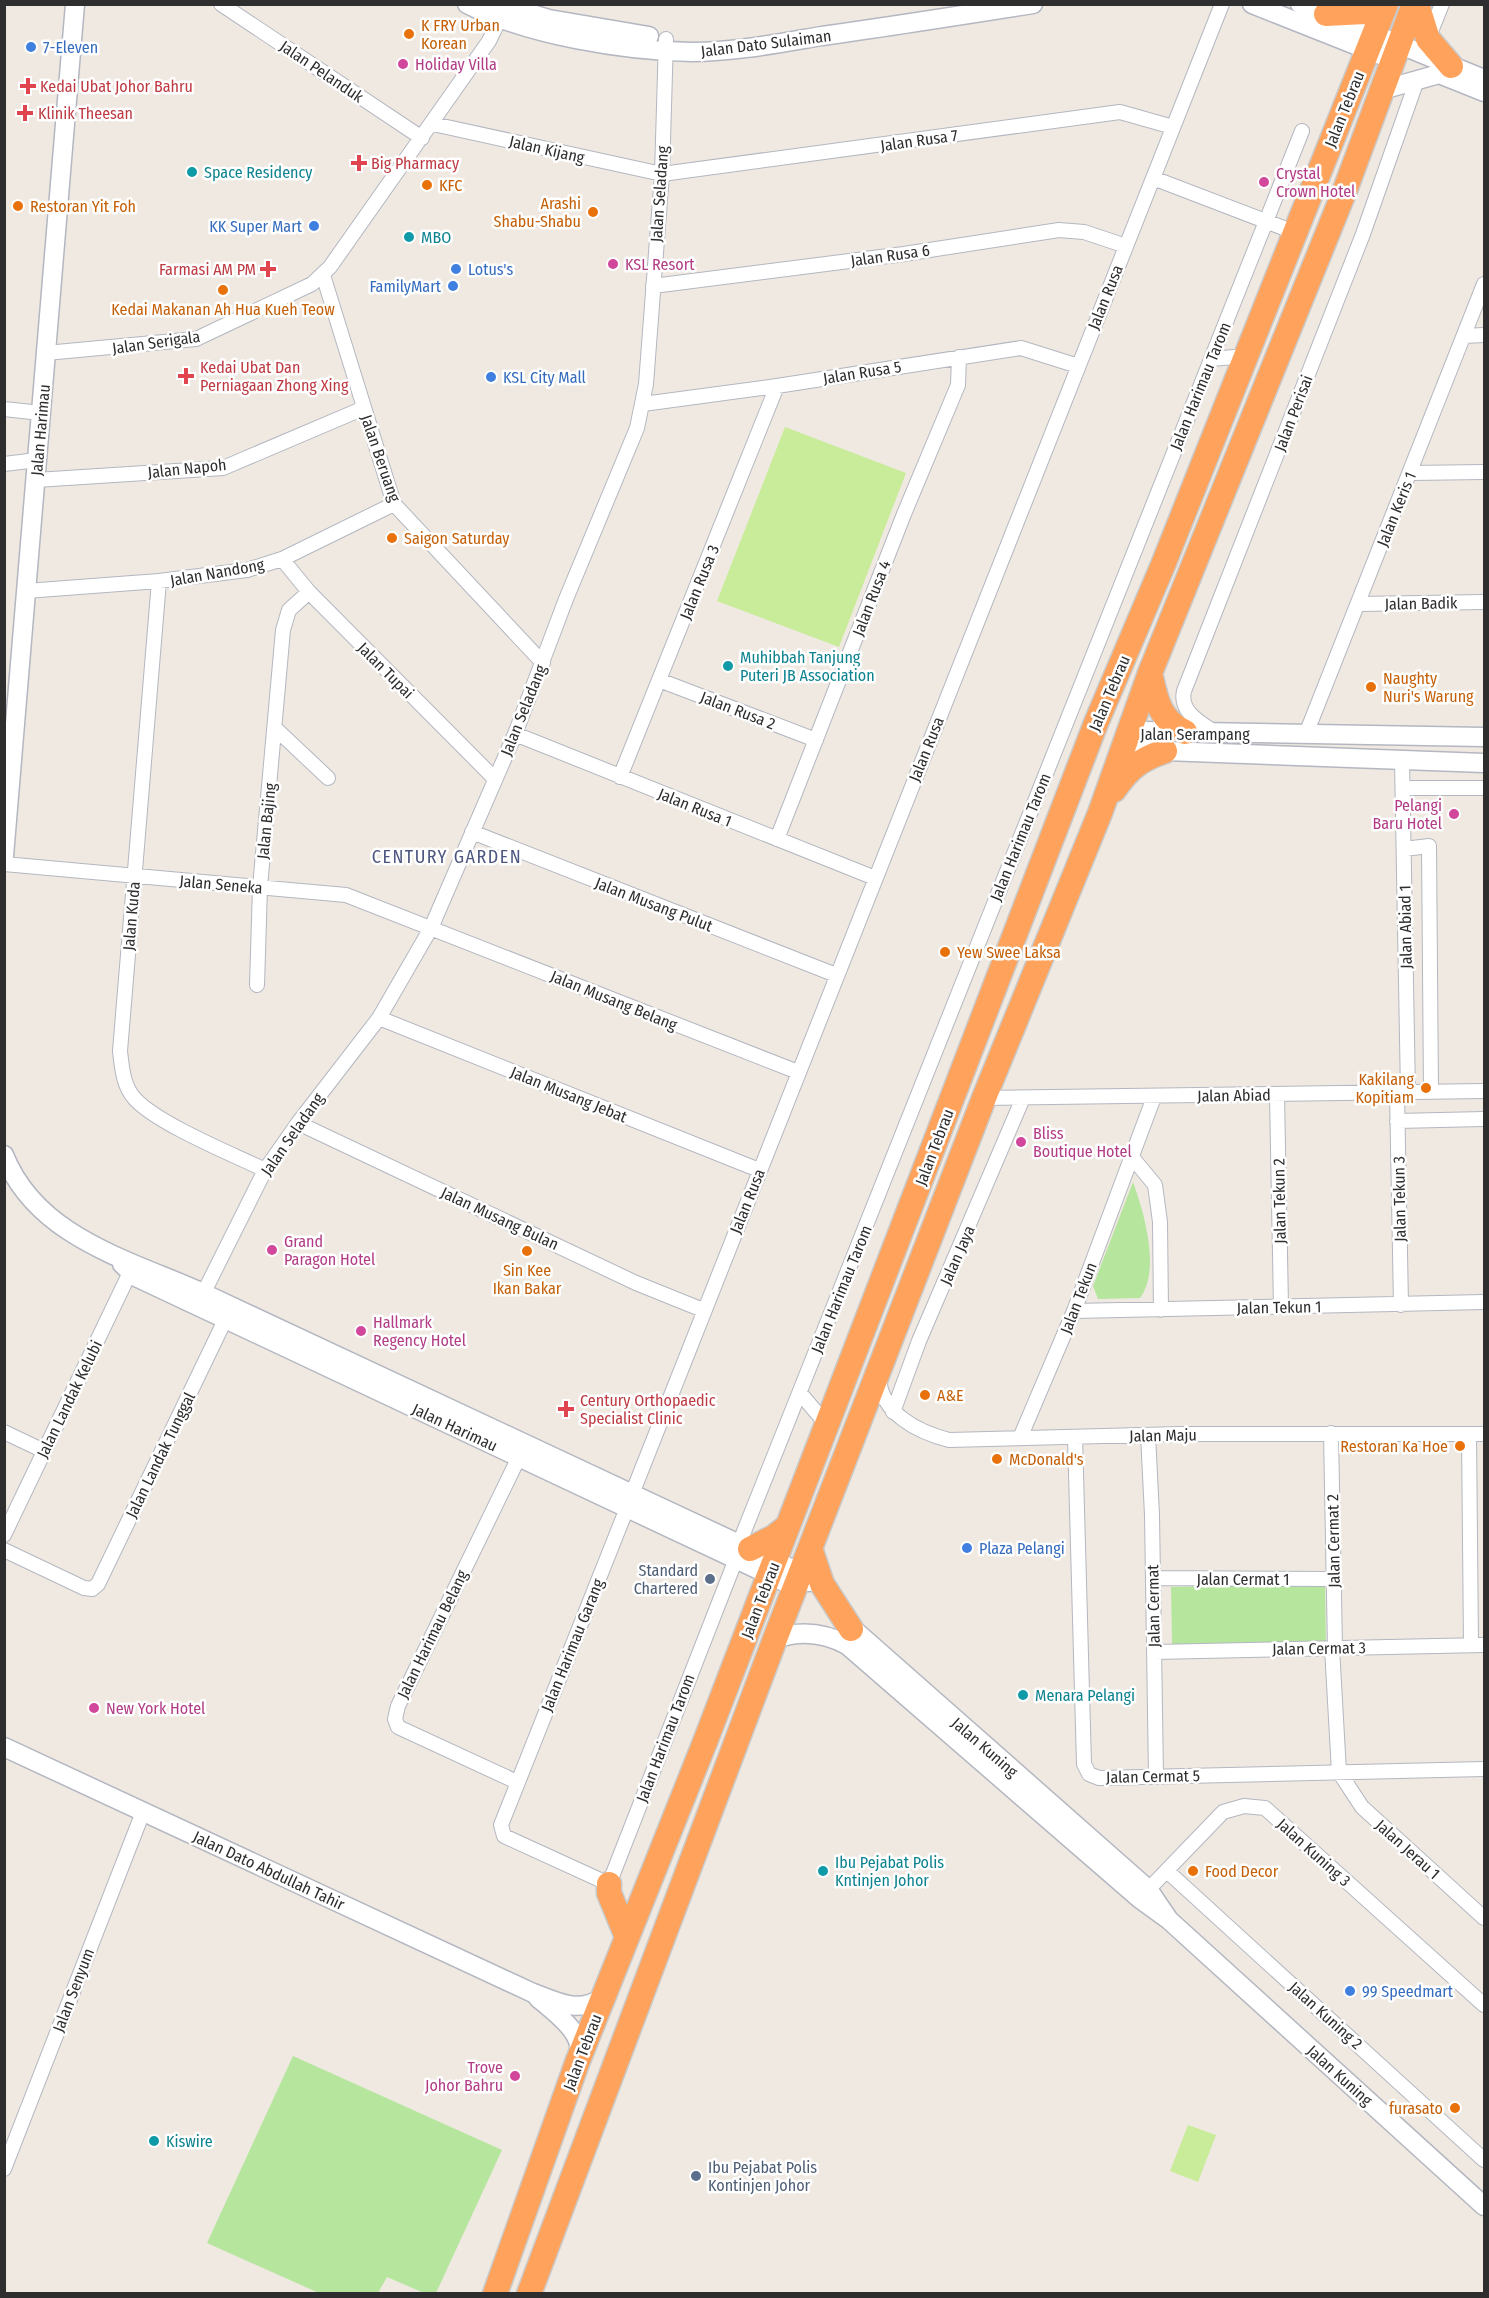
<svg xmlns="http://www.w3.org/2000/svg" width="1489" height="2298" font-family="'Fira Sans Condensed',sans-serif">
<style>
.green{fill:#b6e59e}
.pitch{fill:#c9ec9a}
.lines{fill:none;stroke-linecap:round;stroke-linejoin:round}
.street-casing{stroke:#b4b7c1;stroke-width:16}
.secondary-casing{stroke:#b4b7c1;stroke-width:21}
.highway-casing{stroke:#c9c9c9;stroke-width:27}
.street{stroke:#fff;stroke-width:14}
.secondary{stroke:#fff;stroke-width:18}
.highway{stroke:#ffa35c;stroke-width:24}
.food-dot{fill:#e8710a;stroke:#fff;stroke-width:2}
.shop-dot{fill:#3f7fe0;stroke:#fff;stroke-width:2}
.hotel-dot{fill:#d1479c;stroke:#fff;stroke-width:2}
.health-dot{fill:#e0444e;stroke:#fff;stroke-width:2}
.culture-dot{fill:#0f9aa8;stroke:#fff;stroke-width:2}
.service-dot{fill:#5c6f8a;stroke:#fff;stroke-width:2}
.labels{text-anchor:middle;stroke-width:5;stroke-linejoin:round;paint-order:stroke}
.food-label{font-size:16px;fill:#c56008;stroke:#fff;text-anchor:start}
.street-label{font-size:16px;fill:#2e2e2e;stroke:#fff}
.shop-label{font-size:16px;fill:#366cbe;stroke:#fff;text-anchor:start}
.hotel-label{font-size:16px;fill:#b23c85;stroke:#fff;text-anchor:start}
.health-label{font-size:16px;fill:#be3a42;stroke:#fff;text-anchor:start}
.culture-label{font-size:16px;fill:#0d838f;stroke:#fff;text-anchor:start}
.service-label{font-size:16px;fill:#4e5e75;stroke:#fff;text-anchor:end}
.neighbourhood-label{font-size:18px;letter-spacing:1.5px;fill:#4d5680;stroke:#fff}
</style>
<rect width="100%" height="100%" fill="#efe9e1"/>
<path class="green" d="M1133,1182C1144,1212 1161,1270 1140,1298L1098,1299L1093,1286Z
M1325,1584L1326,1643L1172,1645L1171,1587Z
M293,2056L502,2150L436,2293H424L387,2277L378,2293H319L207,2243Z"/>
<path class="pitch" d="M785,427L906,473L839,647L717,601Z
M1188,2125L1216,2135L1198,2182L1170,2171Z"/>
<g class="lines">
<g class="street-casing">
<path id="street" d="M221,4L422,138
M1428,39L1442,4
M433,124L662,174L1120,112L1173,127
M1153,178L1294,232
M323,275L394,504L543,663
M653,286L904,254L1059,230L1084,232L1126,246
M1464,336L1484,335
M46,353L196,339L312,284L330,267L489,41L503,12
M1211,359L1246,356
M643,404L777,386L1021,348L1078,366
M4,409L41,413
M4,464L37,460
M1410,473L1484,472
M36,480L223,468L364,408
M282,559L309,592L495,779
M159,581L120,1051C122,1068 123,1086 135,1099C158,1124 232,1154 265,1170
M26,591L159,581L247,570L282,559L394,504
M1358,604L1484,602
M659,680L816,740
M276,729L328,778
M1216,733C1201,723 1179,712 1184,691L1363,234L1417,80
M515,734L875,878
M1306,734L1484,284
M1402,761L1408,1093
M620,777L777,386
M1403,788H1484
M472,832L836,975
M777,839L904,514L958,385L959,357
M1404,849L1429,846L1431,1092
M4,864L346,895L798,1072
M257,985L260,887L283,630L289,610L309,592
M379,1018L759,1170
M1397,1093L1401,1305
M1277,1095L1281,1307
M984,1098L1484,1091
M1397,1121L1484,1119
M298,1123L636,1283L703,1310
M1131,1156L1155,1185L1160,1222L1161,1310
M199,1302L265,1170L298,1123L379,1018L431,928L515,734L566,599L637,428L646,384L662,174L666,39
M1074,1311L1484,1302
M879,1379C882,1414 918,1432 949,1440L1180,1434H1484
M800,1393L827,1425
M893,1412L919,1341L1023,1098
M4,1432L44,1451
M1331,1433L1335,1648
M1469,1434L1471,1645
M1148,1435L1152,1515L1156,1776
M1075,1437L1084,1764L1089,1774L1099,1778L1484,1769
M1020,1438L1074,1311L1154,1097
M632,1494L1222,4
M627,1508L501,1825L504,1836L609,1884L736,1559
M4,1535L134,1264
M739,1544L1302,131
M4,1550L84,1588L92,1589L98,1584L225,1320
M1153,1578L1334,1579
M1332,1648L1339,1772L1362,1807L1484,1918
M1154,1652L1484,1645
M517,1782L398,1727L395,1719L398,1706L519,1457
M1167,1871L1484,2160
M1143,1895L1223,1812L1244,1806L1265,1808L1484,2005
M4,2169L143,1812"/>
</g>
<g class="secondary-casing">
<path id="secondary" d="M467,4C527,35 624,51 692,52C735,52 780,43 822,36C893,26 963,15 1033,4
M499,4L549,19L649,36
M1252,4L1393,60
M1300,4L1484,79
M1382,90L1439,74L1484,92
M1484,737L1142,731L1126,737L1141,749L1165,751L1484,763
M4,856L75,4
M4,1155C37,1238 130,1260 203,1293L801,1573L809,1582
M122,1264L136,1277L795,1587
M843,1620L1148,1889L1169,1920
M775,1639C800,1630 823,1632 847,1645L1140,1899L1169,1920L1484,2206
M4,1747L533,1993C559,2002 577,2014 602,1998
M538,1998C554,2012 588,2035 578,2059"/>
</g>
<g class="highway-casing">
<path id="highway" d="M1417,4L1428,39L1451,66
M1326,14L1365,12L1381,4
M1150,673C1156,699 1159,720 1185,732
M1114,790C1129,768 1141,759 1165,751
M810,1548L822,1584L851,1629
M750,1549L774,1537L788,1526
M609,1884V1893L627,1937
M495,2294L577,2063L705,1742L1096,723L1163,565L1386,4
M529,2294L775,1639L984,1098L1100,813L1150,673L1345,190L1414,4"/>
</g>
<use href="#street" class="street"/>
<use href="#secondary" class="secondary"/>
<use href="#highway" class="highway"/>
</g>
<g class="food-dot">
<circle cx="409" cy="34" r="6"/>
<circle cx="427" cy="185" r="6"/>
<circle cx="18" cy="206" r="6"/>
<circle cx="593" cy="212" r="6"/>
<circle cx="223" cy="290" r="6"/>
<circle cx="392" cy="538" r="6"/>
<circle cx="1371" cy="687" r="6"/>
<circle cx="945" cy="952" r="6"/>
<circle cx="1426" cy="1088" r="6"/>
<circle cx="527" cy="1251" r="6"/>
<circle cx="925" cy="1395" r="6"/>
<circle cx="1460" cy="1446" r="6"/>
<circle cx="997" cy="1459" r="6"/>
<circle cx="1193" cy="1871" r="6"/>
<circle cx="1455" cy="2108" r="6"/>
</g>
<g class="shop-dot">
<circle cx="31" cy="47" r="6"/>
<circle cx="314" cy="226" r="6"/>
<circle cx="456" cy="269" r="6"/>
<circle cx="453" cy="286" r="6"/>
<circle cx="491" cy="377" r="6"/>
<circle cx="967" cy="1548" r="6"/>
<circle cx="1350" cy="1991" r="6"/>
</g>
<g class="hotel-dot">
<circle cx="403" cy="64" r="6"/>
<circle cx="1264" cy="182" r="6"/>
<circle cx="613" cy="264" r="6"/>
<circle cx="1454" cy="814" r="6"/>
<circle cx="1021" cy="1142" r="6"/>
<circle cx="272" cy="1250" r="6"/>
<circle cx="361" cy="1331" r="6"/>
<circle cx="94" cy="1708" r="6"/>
<circle cx="515" cy="2076" r="6"/>
</g>
<g class="health-dot">
<path d="M25 77h6v6h6v6h-6v6h-6v-6h-6v-6h6z"/>
<path d="M22 104h6v6h6v6h-6v6h-6v-6h-6v-6h6z"/>
<path d="M356 154h6v6h6v6h-6v6h-6v-6h-6v-6h6z"/>
<path d="M265 260h6v6h6v6h-6v6h-6v-6h-6v-6h6z"/>
<path d="M183 367h6v6h6v6h-6v6h-6v-6h-6v-6h6z"/>
<path d="M563 1400h6v6h6v6h-6v6h-6v-6h-6v-6h6z"/>
</g>
<g class="culture-dot">
<circle cx="192" cy="172" r="6"/>
<circle cx="409" cy="237" r="6"/>
<circle cx="728" cy="666" r="6"/>
<circle cx="1023" cy="1695" r="6"/>
<circle cx="823" cy="1871" r="6"/>
<circle cx="154" cy="2141" r="6"/>
</g>
<g class="service-dot">
<circle cx="710" cy="1579" r="6"/>
<circle cx="696" cy="2176" r="6"/>
</g>
<g class="labels">
<g class="food-label">
<text x="421" y="31">K FRY Urban<tspan x="421" dy="18">Korean</tspan></text>
<text x="439" y="191">KFC</text>
<text x="581" y="209" text-anchor="end">Arashi<tspan x="581" dy="18">Shabu-Shabu</tspan></text>
<text x="30" y="212">Restoran Yit Foh</text>
<text x="223" y="315" text-anchor="middle">Kedai Makanan Ah Hua Kueh Teow</text>
<text x="404" y="544">Saigon Saturday</text>
<text x="1383" y="684">Naughty<tspan x="1383" dy="18">Nuri's Warung</tspan></text>
<text x="957" y="958">Yew Swee Laksa</text>
<text x="1414" y="1085" text-anchor="end">Kakilang<tspan x="1414" dy="18">Kopitiam</tspan></text>
<text x="527" y="1276" text-anchor="middle">Sin Kee<tspan x="527" dy="18">Ikan Bakar</tspan></text>
<text x="937" y="1401">A&amp;E</text>
<text x="1448" y="1452" text-anchor="end">Restoran Ka Hoe</text>
<text x="1009" y="1465">McDonald's</text>
<text x="1205" y="1877">Food Decor</text>
<text x="1443" y="2114" text-anchor="end">furasato</text>
</g>
<g class="street-label">
<text transform="translate(766 43) rotate(-7)" y="6">Jalan Dato Sulaiman</text>
<text transform="translate(322 71) rotate(34)" y="6">Jalan Pelanduk</text>
<text transform="translate(1344 109) rotate(-68)" y="6">Jalan Tebrau</text>
<text transform="translate(919 140) rotate(-8)" y="6">Jalan Rusa 7</text>
<text transform="translate(547 149) rotate(13)" y="6">Jalan Kijang</text>
<text transform="translate(659 194) rotate(-86)" y="6">Jalan Seladang</text>
<text transform="translate(890 255) rotate(-8)" y="6">Jalan Rusa 6</text>
<text transform="translate(1105 297) rotate(-68)" y="6">Jalan Rusa</text>
<text transform="translate(156 342) rotate(-8)" y="6">Jalan Serigala</text>
<text transform="translate(862 372) rotate(-9)" y="6">Jalan Rusa 5</text>
<text transform="translate(1200 386) rotate(-68)" y="6">Jalan Harimau Tarom</text>
<text transform="translate(1293 413) rotate(-69)" y="6">Jalan Perisai</text>
<text transform="translate(40 430) rotate(-85)" y="6">Jalan Harimau</text>
<text transform="translate(381 458) rotate(71)" y="6">Jalan Beruang</text>
<text transform="translate(187 468) rotate(-6)" y="6">Jalan Napoh</text>
<text transform="translate(1396 509) rotate(-68)" y="6">Jalan Keris 1</text>
<text transform="translate(217 572) rotate(-10)" y="6">Jalan Nandong</text>
<text transform="translate(699 582) rotate(-68)" y="6">Jalan Rusa 3</text>
<text transform="translate(871 598) rotate(-69)" y="6">Jalan Rusa 4</text>
<text transform="translate(1421 603) rotate(-1)" y="6">Jalan Badik</text>
<text transform="translate(386 670) rotate(45)" y="6">Jalan Tupai</text>
<text transform="translate(1109 693) rotate(-67)" y="6">Jalan Tebrau</text>
<text transform="translate(523 710) rotate(-68)" y="6">Jalan Seladang</text>
<text transform="translate(738 710) rotate(21)" y="6">Jalan Rusa 2</text>
<text x="1195" y="740">Jalan Serampang</text>
<text transform="translate(926 749) rotate(-68)" y="6">Jalan Rusa</text>
<text transform="translate(695 807) rotate(22)" y="6">Jalan Rusa 1</text>
<text transform="translate(266 821) rotate(-84)" y="6">Jalan Bajing</text>
<text transform="translate(1020 837) rotate(-68)" y="6">Jalan Harimau Tarom</text>
<text transform="translate(221 884) rotate(5)" y="6">Jalan Seneka</text>
<text transform="translate(654 904) rotate(21)" y="6">Jalan Musang Pulut</text>
<text transform="translate(131 916) rotate(-85)" y="6">Jalan Kuda</text>
<text transform="translate(1405 927) rotate(-91)" y="6">Jalan Abiad 1</text>
<text transform="translate(614 1000) rotate(22)" y="6">Jalan Musang Belang</text>
<text transform="translate(569 1094) rotate(22)" y="6">Jalan Musang Jebat</text>
<text transform="translate(1234 1095) rotate(-1)" y="6">Jalan Abiad</text>
<text transform="translate(292 1134) rotate(-55)" y="6">Jalan Seladang</text>
<text transform="translate(934 1147) rotate(-69)" y="6">Jalan Tebrau</text>
<text transform="translate(1399 1199) rotate(-91)" y="6">Jalan Tekun 3</text>
<text transform="translate(747 1201) rotate(-68)" y="6">Jalan Rusa</text>
<text transform="translate(1279 1201) rotate(-91)" y="6">Jalan Tekun 2</text>
<text transform="translate(500 1218) rotate(25)" y="6">Jalan Musang Bulan</text>
<text transform="translate(957 1255) rotate(-66)" y="6">Jalan Jaya</text>
<text transform="translate(841 1289) rotate(-68)" y="6">Jalan Harimau Tarom</text>
<text transform="translate(1078 1298) rotate(-69)" y="6">Jalan Tekun</text>
<text transform="translate(1279 1307) rotate(-1)" y="6">Jalan Tekun 1</text>
<text transform="translate(69 1399) rotate(-64)" y="6">Jalan Landak Kelubi</text>
<text transform="translate(455 1427) rotate(25)" y="6">Jalan Harimau</text>
<text transform="translate(1163 1435) rotate(-1)" y="6">Jalan Maju</text>
<text transform="translate(160 1455) rotate(-64)" y="6">Jalan Landak Tunggal</text>
<text transform="translate(1333 1541) rotate(-91)" y="6">Jalan Cermat 2</text>
<text x="1243" y="1585">Jalan Cermat 1</text>
<text transform="translate(760 1600) rotate(-69)" y="6">Jalan Tebrau</text>
<text transform="translate(1153 1606) rotate(-91)" y="6">Jalan Cermat</text>
<text transform="translate(432 1634) rotate(-64)" y="6">Jalan Harimau Belang</text>
<text transform="translate(572 1645) rotate(-68)" y="6">Jalan Harimau Garang</text>
<text transform="translate(1319 1648) rotate(-1)" y="6">Jalan Cermat 3</text>
<text transform="translate(665 1738) rotate(-69)" y="6">Jalan Harimau Tarom</text>
<text transform="translate(985 1747) rotate(41)" y="6">Jalan Kuning</text>
<text transform="translate(1153 1776) rotate(-1)" y="6">Jalan Cermat 5</text>
<text transform="translate(1408 1849) rotate(42)" y="6">Jalan Jerau 1</text>
<text transform="translate(1314 1852) rotate(42)" y="6">Jalan Kuning 3</text>
<text transform="translate(269 1870) rotate(25)" y="6">Jalan Dato Abdullah Tahir</text>
<text transform="translate(73 1990) rotate(-69)" y="6">Jalan Senyum</text>
<text transform="translate(1326 2015) rotate(42)" y="6">Jalan Kuning 2</text>
<text transform="translate(582 2052) rotate(-69)" y="6">Jalan Tebrau</text>
<text transform="translate(1340 2075) rotate(42)" y="6">Jalan Kuning</text>
</g>
<g class="shop-label">
<text x="43" y="53">7-Eleven</text>
<text x="302" y="232" text-anchor="end">KK Super Mart</text>
<text x="468" y="275">Lotus's</text>
<text x="441" y="292" text-anchor="end">FamilyMart</text>
<text x="503" y="383">KSL City Mall</text>
<text x="979" y="1554">Plaza Pelangi</text>
<text x="1362" y="1997">99 Speedmart</text>
</g>
<g class="hotel-label">
<text x="415" y="70">Holiday Villa</text>
<text x="1276" y="179">Crystal<tspan x="1276" dy="18">Crown Hotel</tspan></text>
<text x="625" y="270">KSL Resort</text>
<text x="1442" y="811" text-anchor="end">Pelangi<tspan x="1442" dy="18">Baru Hotel</tspan></text>
<text x="1033" y="1139">Bliss<tspan x="1033" dy="18">Boutique Hotel</tspan></text>
<text x="284" y="1247">Grand<tspan x="284" dy="18">Paragon Hotel</tspan></text>
<text x="373" y="1328">Hallmark<tspan x="373" dy="18">Regency Hotel</tspan></text>
<text x="106" y="1714">New York Hotel</text>
<text x="503" y="2073" text-anchor="end">Trove<tspan x="503" dy="18">Johor Bahru</tspan></text>
</g>
<g class="health-label">
<text x="40" y="92">Kedai Ubat Johor Bahru</text>
<text x="38" y="119">Klinik Theesan</text>
<text x="371" y="169">Big Pharmacy</text>
<text x="256" y="275" text-anchor="end">Farmasi AM PM</text>
<text x="200" y="373">Kedai Ubat Dan<tspan x="200" dy="18">Perniagaan Zhong Xing</tspan></text>
<text x="580" y="1406">Century Orthopaedic<tspan x="580" dy="18">Specialist Clinic</tspan></text>
</g>
<g class="culture-label">
<text x="204" y="178">Space Residency</text>
<text x="421" y="243">MBO</text>
<text x="740" y="663">Muhibbah Tanjung<tspan x="740" dy="18">Puteri JB Association</tspan></text>
<text x="1035" y="1701">Menara Pelangi</text>
<text x="835" y="1868">Ibu Pejabat Polis<tspan x="835" dy="18">Kntinjen Johor</tspan></text>
<text x="166" y="2147">Kiswire</text>
</g>
<g class="service-label">
<text x="698" y="1576">Standard<tspan x="698" dy="18">Chartered</tspan></text>
<text x="708" y="2173" text-anchor="start">Ibu Pejabat Polis<tspan x="708" dy="18">Kontinjen Johor</tspan></text>
</g>
<g class="neighbourhood-label">
<text x="447" y="863">CENTURY GARDEN</text>
</g>
</g>
<rect width="1489" height="2298" fill="none" stroke="#2e2e2e" stroke-width="12"/>
</svg>
